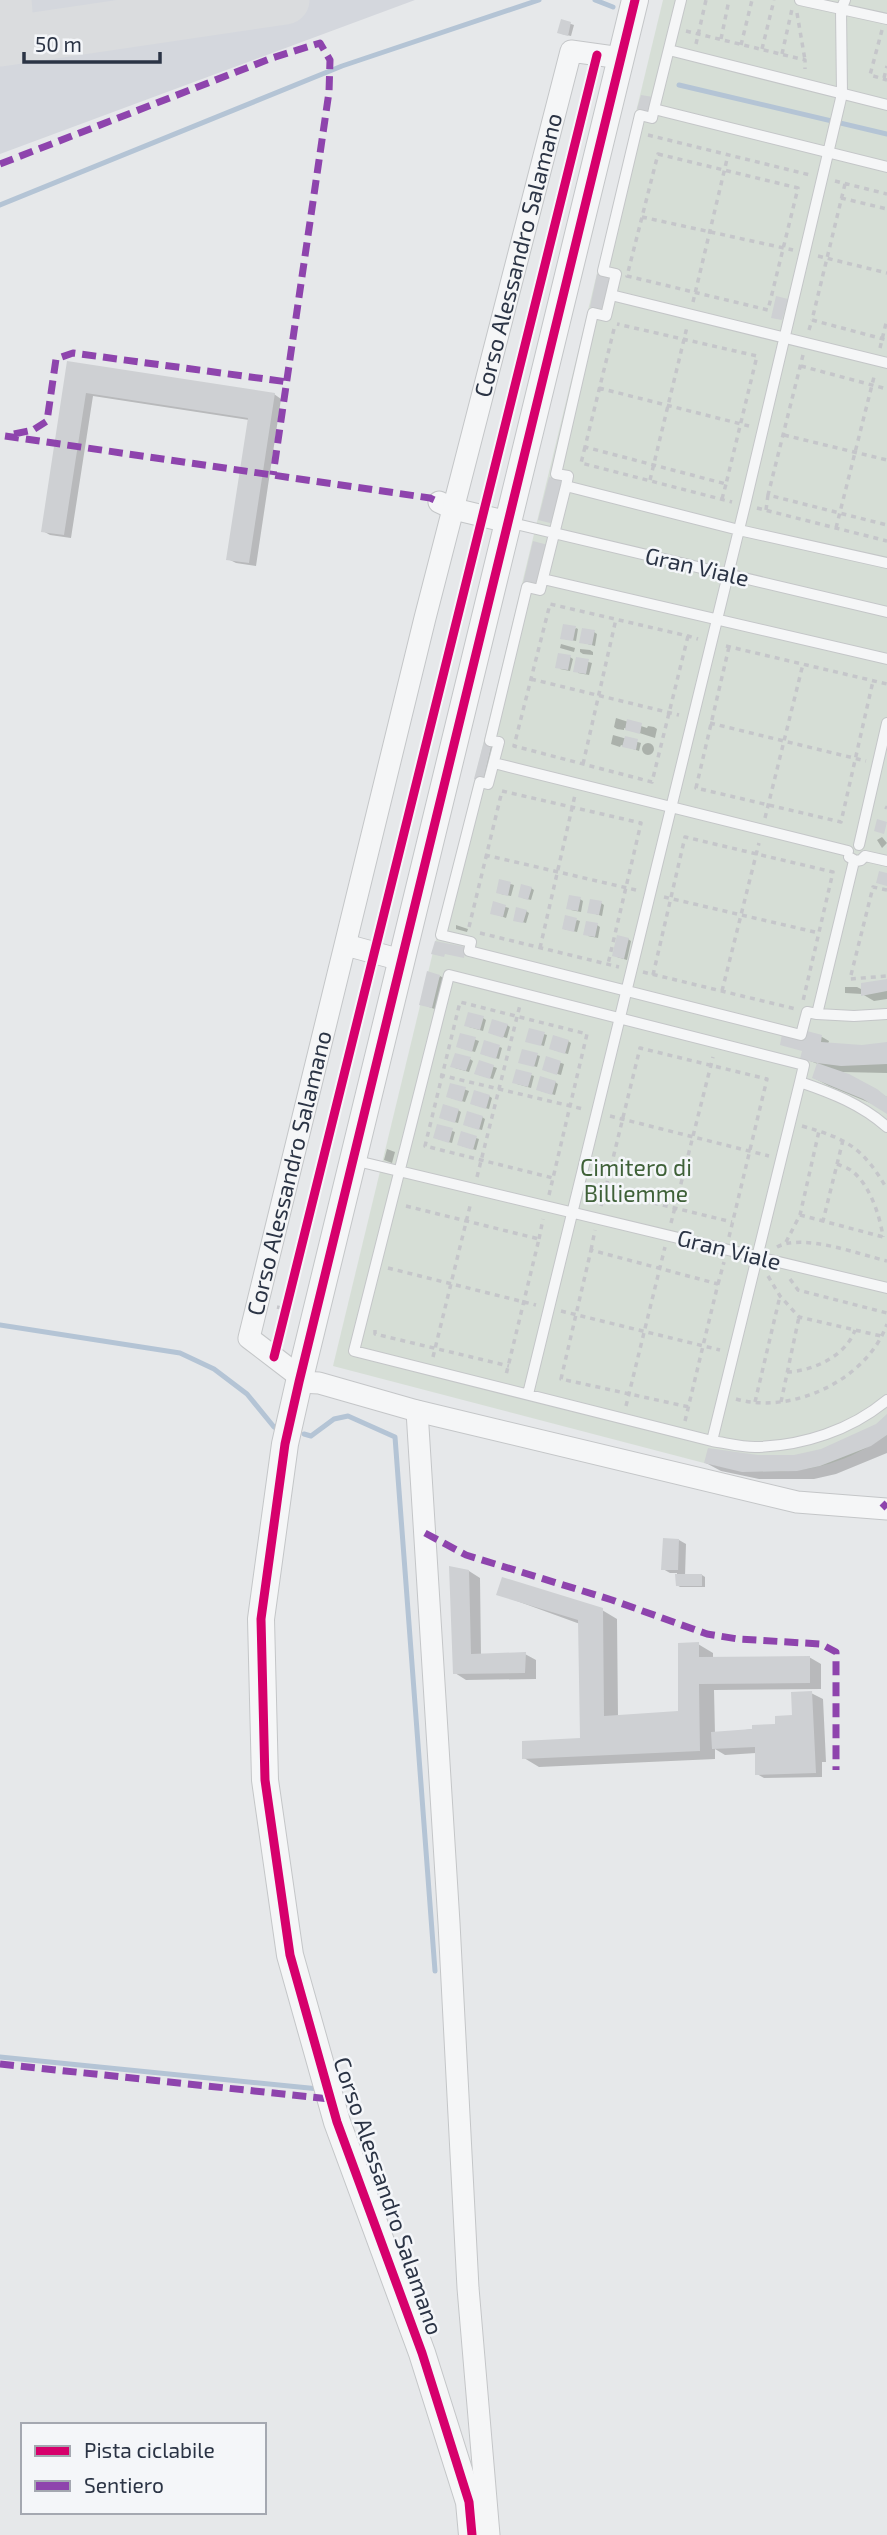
<svg xmlns="http://www.w3.org/2000/svg" width="887" height="2535" font-family="'Exo 2',sans-serif">
<style>
.built{fill:#d4d7dd}
.green{fill:#d6ded6}
.shadow{fill:#0003}
.lines{fill:none;stroke-linecap:round;stroke-linejoin:round}
.stream{stroke:#b4c4d5;stroke-width:5}
.taxiway{stroke:#dadcde;stroke-width:49}
.building{fill:#ced0d3}
.service-casing{stroke:#c4c6c8;stroke-width:12}
.minor-casing{stroke:#c4c6c8;stroke-width:23}
.tertiary-casing{stroke:#c4c6c8;stroke-width:28}
.path{stroke:#c5c6ca;stroke-width:3.5;stroke-dasharray:5 5;stroke-linecap:butt}
.service{stroke:#f5f6f7;stroke-width:10}
.minor{stroke:#f5f6f7;stroke-width:21}
.tertiary{stroke:#f5f6f7;stroke-width:26}
.quiet{stroke:#8e44ad;stroke-width:7;stroke-dasharray:14 7;stroke-linecap:butt}
.cycleway-casing{stroke:#f4f6f9;stroke-width:13}
.cycleway{stroke:#d6006c;stroke-width:9}
.labels{text-anchor:middle;stroke-width:5;stroke-linejoin:round;paint-order:stroke}
.street-label{font-size:23px;fill:#2b3445;stroke:#f4f6f9}
.park-label{font-size:23px;fill:#3f6138;stroke:#f4f6f9}
</style>
<rect width="100%" height="100%" fill="#e6e8ea"/>
<path class="built" d="M0,0H415L0,154Z"/>
<path class="green" d="M663,0H887V1435C828,1476 772,1478 704,1463L333,1366Z"/>
<path class="shadow" d="M562,21L574,25L571,36L562,34Z
M69,363L274,394L281,399L256,566L236,563L228,559L249,420L93,396L71,538L50,535L43,531Z
M576,628L578,629L576,641L565,639Z
M594,632L597,634L595,646L584,643Z
M561,644L575,648L574,652L560,648Z
M580,649L590,650L593,652V655L583,654L580,652Z
M570,657L573,659L570,671L560,669Z
M578,659L592,663L589,675L578,673Z
M616,718L647,728L648,726L654,727L657,729L655,738L624,728V730L617,729L614,727Z
M613,735L641,743L639,751L621,745L620,747L611,744Z
M485,743L494,746L486,781L479,780Z
M642 749a6 6 0 1 1 12 0a6 6 0 1 1-12 0Z
M882,837L887,843L882,848L877,840Z
M500,881L514,885L511,896L501,894Z
M531,888L534,890L531,900L523,898Z
M580,899L583,901L581,912L571,910Z
M601,903L604,905L602,916L589,912Z
M495,904L509,908L506,918L495,914Z
M526,911L529,913L526,923L518,921Z
M577,920L580,921L577,932L564,929Z
M456,925L468,929L467,932L456,929Z
M597,925L600,927L598,938L588,936Z
M628,939L631,941L627,960L617,957Z
M440,976L447,980L440,1011L421,1004Z
M887,980V999L874,1001L862,994L845,993V987H857L863,990Z
M483,1018L486,1020L483,1031L469,1027Z
M507,1025L510,1027L507,1038L493,1034Z
M544,1034L547,1035L544,1046L530,1042Z
M808,1034L822,1037L829,1041L828,1044L862,1046L887,1043V1073L842,1072L887,1097V1113L875,1105L829,1086L814,1078L818,1064L802,1058Z
M462,1035L479,1041L475,1052L461,1048Z
M568,1041L571,1043L568,1054L554,1050Z
M500,1047L502,1048L499,1059L485,1055Z
M537,1055L540,1056L537,1067L523,1063Z
M547,1058L564,1064L561,1075L547,1071Z
M470,1059L473,1061L469,1072L455,1068Z
M480,1062L497,1068L493,1079L479,1075Z
M531,1075L534,1076L531,1088L517,1084Z
M555,1082L558,1084L555,1095L541,1091Z
M452,1085L469,1091L465,1102L451,1098Z
M489,1096L492,1098L489,1109L475,1105Z
M458,1110L461,1112L458,1123L444,1119Z
M482,1117L485,1119L482,1130L468,1126Z
M438,1126L455,1132L452,1143L438,1139Z
M476,1138L479,1139L476,1150L462,1146Z
M387,1149L395,1152L392,1163L384,1160Z
M887,1417V1453L836,1474L814,1479H759L721,1471L706,1463L758,1457H794L822,1451L876,1426Z
M679,1540L686,1544L685,1576L702,1575L705,1577V1587H680L677,1585V1573H670L663,1569Z
M469,1571L480,1578L481,1655L525,1654L536,1660V1679L466,1680L455,1673Z
M498,1594L602,1610L617,1619L618,1717L680,1713L698,1644L713,1653V1658L809,1657L821,1664V1689L714,1690L715,1734L776,1726L794,1716L811,1693L823,1699L826,1762H822V1777L764,1778L757,1774L756,1753L725,1755L715,1749V1759L539,1767L524,1758L582,1740L580,1624Z"/>
<g class="lines">
<path class="stream" d="M595,0L613,7
M679,85L887,134
M0,205L342,66L539,0
M0,1325L180,1353L214,1369L247,1394L274,1427
M304,1434L311,1436L334,1419L348,1416L395,1437L435,1971
M0,2057L319,2089"/>
<path class="taxiway" d="M7,0L10,40
M0,42L285,0"/>
</g>
<path class="building" d="M561,19L571,22L568,36L557,33Z
M641,95L653,97L649,112L637,109Z
M597,274L611,277L603,310L590,307Z
M776,296L788,299L782,320L771,318Z
M67,361L275,393L249,563L226,560L248,418L86,393L64,535L41,532Z
M549,477L564,481L554,524L538,520Z
M533,541L548,545L538,587L523,583Z
M563,624L576,626L573,641L560,639Z
M582,628L595,630L592,645L579,643Z
M558,653L571,655L568,670L555,668Z
M576,657L589,659L586,674L573,672Z
M627,719L642,723L640,734L625,730Z
M625,736L638,739L636,750L622,747Z
M484,741L492,743L483,781L474,779Z
M877,819L887,822L884,834L874,831Z
M879,871L887,873V886L876,883Z
M499,879L511,882L508,896L496,893Z
M521,884L532,887L528,900L518,897Z
M569,895L581,897L578,911L566,909Z
M590,899L602,901L599,915L587,913Z
M493,901L506,905L503,917L490,914Z
M516,907L527,910L523,923L513,921Z
M565,915L577,918L574,932L562,929Z
M586,921L598,923L595,937L583,935Z
M617,935L629,938L624,959L612,956Z
M435,941L466,947L464,958L445,954L444,957L431,954Z
M427,971L440,975L432,1008L419,1005Z
M887,979V991L861,996V983Z
M468,1012L484,1016L480,1030L464,1026Z
M492,1019L508,1024L503,1038L488,1033Z
M529,1028L545,1032L541,1046L525,1042Z
M807,1031L822,1035L821,1042L862,1045L887,1042V1064L841,1066L817,1063L800,1059L802,1051L780,1045L782,1034L805,1040Z
M460,1033L476,1037L472,1052L456,1047Z
M553,1035L569,1040L565,1054L549,1049Z
M484,1040L500,1045L496,1059L480,1054Z
M522,1049L538,1053L534,1067L518,1063Z
M455,1053L471,1057L466,1071L450,1067Z
M546,1056L561,1061L557,1075L542,1070Z
M479,1060L494,1065L490,1079L474,1074Z
M817,1063L849,1074L877,1089L887,1097V1114L863,1099L812,1078Z
M516,1069L532,1073L528,1087L512,1083Z
M540,1076L556,1081L552,1095L536,1090Z
M450,1083L466,1087L462,1102L446,1097Z
M474,1090L490,1095L486,1109L470,1104Z
M443,1104L459,1109L455,1123L439,1118Z
M467,1111L483,1116L479,1130L463,1125Z
M437,1124L453,1128L449,1143L433,1138Z
M461,1131L477,1136L473,1150L457,1145Z
M887,1414V1435L871,1446L820,1466L797,1471L742,1472L704,1463L708,1448L758,1455H794L821,1449L876,1424Z
M663,1538L679,1539L678,1570H661Z
M449,1566L469,1570L471,1654L526,1652L525,1673L453,1674Z
M675,1574H702V1586H676Z
M502,1577L603,1608L604,1716L678,1711V1643L699,1642V1657L810,1656V1683L699,1684L700,1751L522,1759V1741L580,1738L578,1620L496,1595Z
M812,1691L816,1773L755,1775V1747L712,1749L711,1732L752,1729V1725L775,1724V1716L792,1715L791,1692Z"/>
<g class="lines">
<g class="service-casing">
<path id="service" d="M800,0L887,19
M669,50L887,105
M654,109L681,0
M611,295L887,363
M566,486L739,530L887,563
M508,522L887,612
M543,579L887,659
M494,763L848,851
M859,845L887,723
M849,857L856,861L861,860L865,856L887,861
M854,861L817,1014L854,1016L887,1014
M817,1014L807,1012L801,1035L469,951L471,942L441,935L480,782L488,784L499,742L490,741L527,587L540,590L566,486L568,476L556,474L593,313L606,316L616,274L603,271L640,115L652,118L654,109L887,167
M800,1082L804,1065L449,975L354,1351L712,1441C726,1443 741,1447 755,1447C803,1446 851,1430 887,1400
M353,1160L887,1288
M528,1394L745,505L838,111L842,94L841,10L845,0
M712,1441L800,1082C832,1093 861,1104 887,1127"/>
</g>
<g class="minor-casing">
<g id="minor">
<path d="M439,502L454,509L508,522"/>
<path d="M346,945L401,960"/>
<path id="s1" d="M300,1377L249,1338L425,618L571,51L621,58"/>
<path d="M299,1382L319,1383L417,1411L797,1502L887,1509"/>
<path d="M417,1411L449,1923L468,2288L489,2535"/>
</g>
</g>
<g class="tertiary-casing">
<path id="tertiary" d="M472,2535L469,2502L422,2353L337,2122L290,1955L265,1780L261,1619L285,1444L299,1382L635,0"/>
</g>
<path class="path" d="M797,13L805,60
M882,30L870,75L887,80
M686,31L805,60V69
M721,39L729,0
M696,44L706,0
M741,45L752,0
M762,49L774,0
M782,54L792,9
M884,78L887,66
M648,135L810,175
M658,154L798,188L768,310L627,276Z
M835,181L887,194
M845,184L812,320L887,340
M841,198L887,209
M642,217L793,250
M818,256L887,273
M693,302L728,155
M614,329L585,447L726,484L757,356L617,324
M809,330L812,320
M880,348L887,319
M803,355L768,495L887,525
M801,366L887,389
M599,388L749,426
M784,435L887,460
M585,447L581,463L732,502
M650,480L687,327
M722,499L726,484
M757,508L887,541
M766,510L768,495
M836,528L875,373
M688,636L652,782L514,746L550,604L688,636L698,639
M726,646L887,684
M729,647L696,788L841,822L873,681
M531,679L679,715
M710,723L866,761
M583,764L616,619
M885,807L887,808
M765,818L803,664
M485,855L636,890
M887,890L873,887L850,979L887,976
M664,897L819,933
M469,927L502,791L641,823L608,964
M480,933L619,967
M540,948L575,795
M643,972L796,1009
M653,975L685,837L833,872L803,1001
M722,991L759,843
M440,1075L583,1109
M610,1116L769,1156
M802,1126C848,1139 863,1148 887,1189
M843,1140L823,1221L887,1238
M837,1164C842,1166 848,1168 852,1171C870,1185 880,1216 883,1237
M477,1177L520,1005
M549,1195L587,1034L460,1002L425,1146L553,1178
M406,1206L539,1239L506,1375
M601,1206L605,1191
M800,1215L823,1221
M671,1223L713,1057
M729,1237L767,1079L640,1048L605,1191L732,1222
M539,1239L543,1219
M786,1242L800,1215L819,1131
M777,1247C803,1233 858,1254 887,1261
M591,1250L595,1230
M388,1268L536,1305
M768,1276L780,1296L799,1317L881,1336
M790,1279L798,1290L887,1313
M718,1284L724,1262
M277,1307L286,1309
M561,1311L720,1350
M375,1330V1334L509,1366
M433,1357L471,1202
M787,1372C813,1371 846,1356 855,1330
M736,1399C792,1415 867,1380 887,1324
M755,1402L780,1296
M781,1402L799,1317
M626,1406L665,1247
M685,1421C696,1375 707,1329 718,1284L591,1250L561,1379L689,1407"/>
<use href="#service" class="service"/>
<use href="#minor" class="minor"/>
<use href="#tertiary" class="tertiary"/>
<path class="quiet" d="M0,164L272,58L320,43L330,60L329,92L273,475
M14,434L33,430L47,421L56,359L73,353L288,382
M5,436L430,498L439,502
M882,1508L887,1503
M425,1533L466,1555L612,1600L707,1634L738,1639L821,1644L836,1652V1770
M0,2064L330,2099"/>
<g class="cycleway-casing">
<path id="cycleway" d="M274,1357L597,55
M472,2535L469,2502L422,2353L337,2122L290,1955L265,1780L261,1619L285,1444L299,1382L635,0"/>
</g>
<use href="#cycleway" class="cycleway"/>
</g>
<g class="labels">
<g class="street-label">
<text dy="8" stroke="none"><textPath href="#s1" startOffset="1180">Corso Alessandro Salamano</textPath></text>
<text transform="translate(697 567) rotate(13)" y="8">Gran Viale</text>
<text dy="8" stroke="none"><textPath href="#s1" startOffset="234">Corso Alessandro Salamano</textPath></text>
<text transform="translate(729 1250) rotate(14)" y="8">Gran Viale</text>
<text transform="translate(388 2196) rotate(71)" y="8">Corso Alessandro Salamano</text>
</g>
<g class="park-label">
<text x="636" y="1176">Cimitero di<tspan x="636" dy="26">Billiemme</tspan></text>
</g>
</g>
<rect x="21" y="2423" width="245" height="91" fill="#f4f6f9" stroke="#a4a8b1" stroke-width="2"/>
<rect x="35" y="2446" width="35" height="10" fill="#d6006c" stroke="#a4a8b1" stroke-width="2"/>
<text x="84" y="2458" font-size="21" fill="#2b3445">Pista ciclabile</text>
<rect x="35" y="2481" width="35" height="10" fill="#8e44ad" stroke="#a4a8b1" stroke-width="2"/>
<text x="84" y="2493" font-size="21" fill="#2b3445">Sentiero</text>
<path d="M24 52v10h136v-10" fill="none" stroke="#2b3445" stroke-width="3.5"/>
<text x="35" y="52" font-size="21" fill="#2b3445" stroke="#f4f6f9" stroke-width="5" paint-order="stroke">50 m</text>
</svg>
